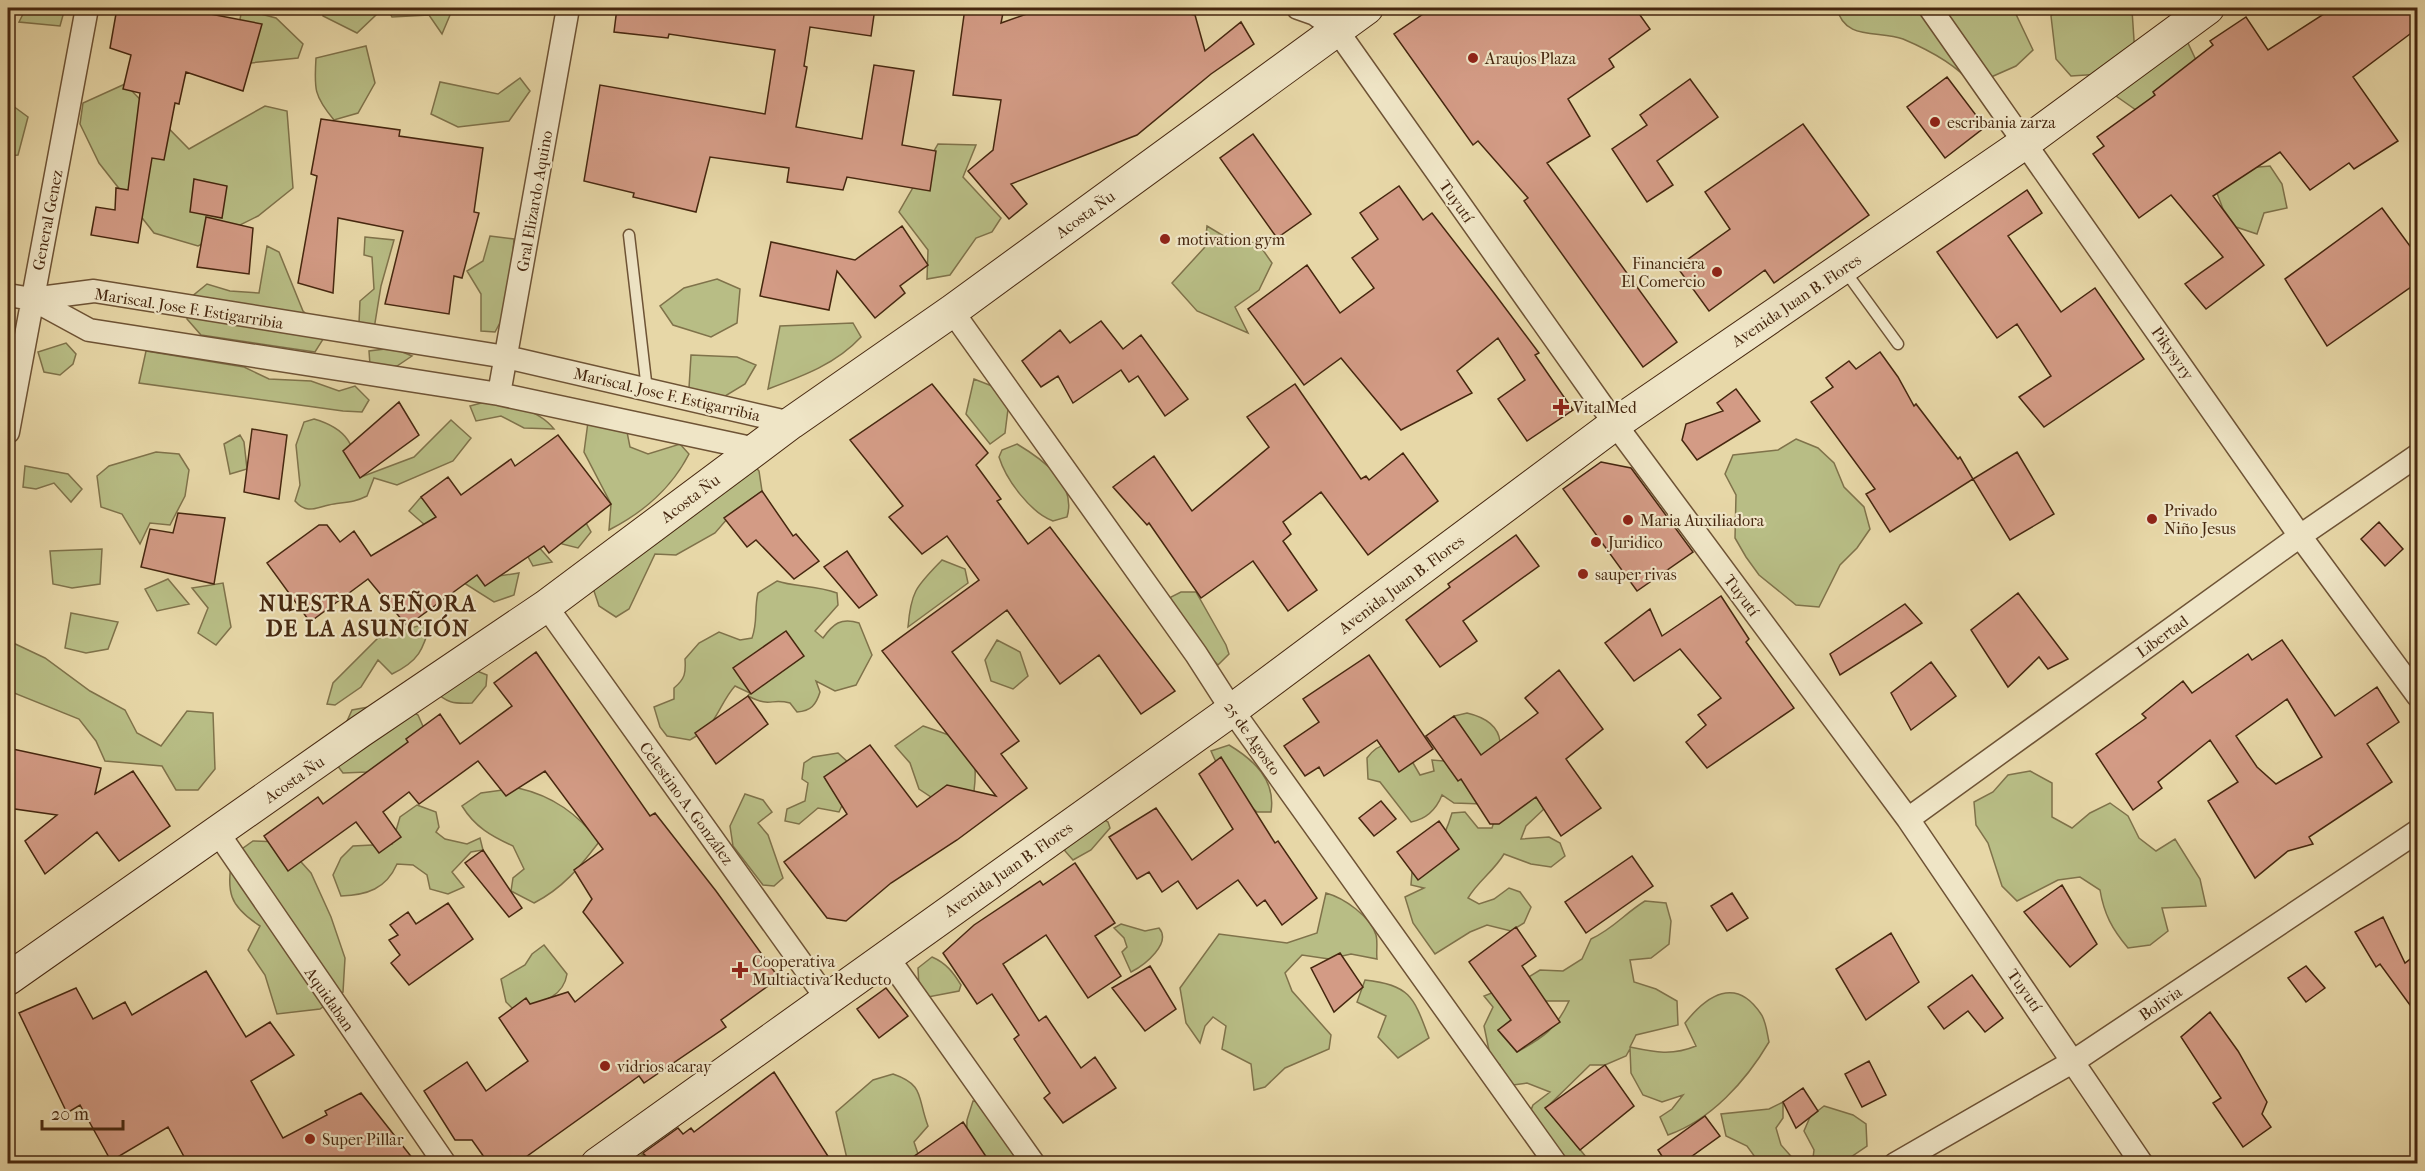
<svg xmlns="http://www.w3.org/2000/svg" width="2425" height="1171" font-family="'IM FELL French Canon',serif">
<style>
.green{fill:#b8bd85;stroke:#7f724a;stroke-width:1.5;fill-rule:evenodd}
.building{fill:#d39b85;stroke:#46270f;stroke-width:1.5;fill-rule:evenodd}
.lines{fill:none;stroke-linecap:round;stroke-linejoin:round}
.lane-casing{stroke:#6e5335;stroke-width:13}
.street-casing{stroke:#6e5335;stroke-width:25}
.secondary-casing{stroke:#46270f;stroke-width:34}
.lane{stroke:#efe5c6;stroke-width:10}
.street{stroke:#efe5c6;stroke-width:22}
.secondary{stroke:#efe5c6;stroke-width:32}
.poi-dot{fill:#8f2418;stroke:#efe5c6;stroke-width:2}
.labels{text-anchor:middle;stroke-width:4.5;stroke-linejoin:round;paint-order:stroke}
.poi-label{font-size:16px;fill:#46270f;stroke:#efe5c6;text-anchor:start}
.street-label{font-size:16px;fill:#46270f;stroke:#efe5c6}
.district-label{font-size:22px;font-weight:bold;letter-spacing:1.5px;fill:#46270f;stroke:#efe5c6}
</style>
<rect width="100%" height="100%" fill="#e7d7a7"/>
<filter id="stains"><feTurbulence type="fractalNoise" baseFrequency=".00333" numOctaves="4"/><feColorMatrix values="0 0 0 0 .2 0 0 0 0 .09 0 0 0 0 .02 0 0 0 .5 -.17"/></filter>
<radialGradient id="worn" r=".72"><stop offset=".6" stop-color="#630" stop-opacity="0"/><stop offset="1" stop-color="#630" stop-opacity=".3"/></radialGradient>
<path class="green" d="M26,8H65L60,26L19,22Z
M322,8H361L377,14L357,33L323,16Z
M387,8H453L442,34L429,15L392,17Z
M1837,8H2013L2033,50L2016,66L1973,85C1956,64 1929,50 1903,39C1879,30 1844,41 1837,8Z
M2057,8H2135L2132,10L2135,55L2186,39L2247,168L2270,166L2282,184L2287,208L2264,213L2257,234L2236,227L2223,209L2215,188L2153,122L2116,96L2124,75L2117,73L2071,76L2056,59L2051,16Z
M242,9L276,18L303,44L298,58L231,65Z
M366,46L375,83L358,113L334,120C314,96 314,89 316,58Z
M520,78L530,91L509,121L458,127L431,114L440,82L498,94Z
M125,84L189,149L265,106L287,111L293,188L258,216L198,246L154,233L99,163L80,124L83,103Z
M9,103L28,117L18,155L8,156Z
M938,144L976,145L963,177L1001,218L992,232L976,238L950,275L927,279L928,250L899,212Z
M1207,226L1232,241L1258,243L1272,263L1259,290L1235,307L1248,333L1197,311L1172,283L1205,247Z
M490,236L514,239L508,308L495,332L481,331V294L467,271L483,261Z
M365,237L394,240L381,286L374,329L359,323L360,301L374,289L372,257L364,255Z
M267,246L279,252L303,311L327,333L315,352L201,335L187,319L190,298L207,284L230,291L259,293Z
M717,279L740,289L737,323L711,337L673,325L660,306L684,288Z
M853,323L861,337C836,364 803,376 768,389L780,326Z
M66,343L76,354L73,364L60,375L44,372L38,352Z
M393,348L412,356L397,366L370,365L369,351Z
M146,351L244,367L269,379L311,381L339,391L355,386L369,400L362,412L343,411L139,383Z
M691,355L737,357L756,365L745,384L722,398L689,388Z
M974,379L1010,393L1005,433L990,444L966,414Z
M503,397C520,409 541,412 554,429L524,428L501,416L476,421L470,406Z
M314,419C349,429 353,445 361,477L414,457L451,420L471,438L453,461L397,485L374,478L367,496C355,502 348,502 334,504C318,506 308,516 295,501L300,485L296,445L304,422Z
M588,422L626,427L630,447L648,454L680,444L689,454C671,489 644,512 609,530L611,504L584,452Z
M240,435L244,442L247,469L230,474L224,444Z
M1796,439L1818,448L1834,463L1844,487L1864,507L1870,529L1857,548L1840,565L1819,607L1796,605L1759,575L1746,557L1735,538L1736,495L1725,474L1733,455L1778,450Z
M1017,444C1042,459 1077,483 1067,517L1053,521C1031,513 1006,480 999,457L1002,450Z
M156,452L179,454L189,470L185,496L170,525L150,523L140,544L122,514L101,507L97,476L109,466Z
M751,462L759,471L762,491L734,511L715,533L676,555L655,554L629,609L616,617L599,606L592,585Z
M25,466L68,474L82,489L71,502L54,483L36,489L23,487Z
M421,497L499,576L519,573L514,595L494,602L453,576L452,549L409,511Z
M497,500L552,562L533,566Z
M575,503L591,532L578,548L562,544L557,511Z
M102,549L100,584L72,588L53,584L50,551Z
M942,560L965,569L968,583L908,627C911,590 917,586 942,560Z
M168,579L189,604L157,611L145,589Z
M777,581C794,587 816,585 837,593L838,605L815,631L823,638C833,624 841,617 859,623L872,655L856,685L835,691L816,681L820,692C816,705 811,711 797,712L790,703C770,698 771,708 748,696L750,693L735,686C724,698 720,712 710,725C706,731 696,736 690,740L667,736L660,727L654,707L674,699V688C685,679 686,673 685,659L699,643L719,632L740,640L752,638C758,622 754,609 758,593Z
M223,583L231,627L216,645L198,633L208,608L192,588Z
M1181,592H1196L1226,645L1229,654L1218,665L1165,611L1171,597Z
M71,613L118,622L108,649L86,653L65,648Z
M431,622C423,650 419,661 392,674L378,660L361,687L335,705L327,704L333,683L378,638Z
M997,640L1020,652L1028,676L1013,689L991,681L985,660Z
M9,641L45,658L90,691L125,710L137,733L161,746L187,711L213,713L215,769L198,790H176L162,766L105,761L96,741L79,719L14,693L8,682Z
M477,671L487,675L486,686L472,703C454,704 446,703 434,690Z
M396,702L418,715L429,740L368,772L343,773L331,757L352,710Z
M1467,713C1522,726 1495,767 1483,804L1454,803L1442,795C1436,810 1427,819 1411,822L1380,782L1368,779L1367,758C1380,740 1395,742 1414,749L1413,763L1420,775L1434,771L1432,760L1444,761L1454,716Z
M923,726C964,740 980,742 974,791L937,801L919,789L910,763L895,746Z
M1229,745C1254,760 1276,780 1271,812H1257C1235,793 1222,777 1211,751Z
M838,753L850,764L849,790L839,812L818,808L799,824L785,821L787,809L805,801L808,783L802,779L804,763L813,757Z
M2030,771L2052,783V817L2072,828L2090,813L2110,803L2128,816L2139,838L2156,851L2175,839L2200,879L2206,906L2162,908L2168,931L2150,945L2128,948C2112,929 2104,914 2100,890L2080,877L2058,880L2017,901L2002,886L1988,843L1976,825L1974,802L1993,792L2008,775Z
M518,788C553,796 578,814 599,842C579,868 563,888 534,903L511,891L513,878L524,869L513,846C491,836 475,827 462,806L481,793Z
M745,794L763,800L772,812L758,823L768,835L783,878L774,886L763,885L733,846L730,826Z
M1535,795L1544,809L1526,826L1521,839L1549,837L1560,843L1565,856L1551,867L1531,864L1504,854C1494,871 1478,881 1468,898L1479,904L1494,899L1509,888L1520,892L1531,907L1524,923L1511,931L1487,925L1470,932L1435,954L1413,923L1405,897L1424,888L1411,885L1412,872C1434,859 1445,837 1452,813L1465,812L1478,828H1492L1496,815Z
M417,805L436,812L439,827L436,832L445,839L467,844L480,838L483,850L471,852L452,872L464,887L448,894L430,889L427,875L413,865L397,864C386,889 367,895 341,896L333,875L341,858L353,846L392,844L400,817Z
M1090,811L1108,822L1110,828L1091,850L1073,860L1065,851L1062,840Z
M253,841L283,842L311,873L331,917L345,958L343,992L320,1009L277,1014L265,975L248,950L260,926C228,905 227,893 232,856Z
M1326,893C1344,898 1370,916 1376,935C1378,942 1376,951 1377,959L1351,954L1329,959L1302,955L1285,973L1292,991L1331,1035L1329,1049L1285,1068L1265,1087L1254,1090L1251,1064L1222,1049L1226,1026L1213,1017L1205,1026L1200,1043L1186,1023L1180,988L1219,934L1287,943L1317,933Z
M1645,901L1666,903L1671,921L1669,944L1651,958L1630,960L1634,982L1656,989L1677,1001L1678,1025L1636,1035L1630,1047C1654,1052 1672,1056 1696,1046L1685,1023C1707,995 1736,976 1761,1014C1766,1021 1767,1033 1769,1042C1746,1081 1711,1120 1668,1135L1660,1117L1672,1109L1683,1095L1662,1102L1643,1095L1631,1073L1630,1049L1626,1056L1605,1065H1590L1546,1108L1591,1163H1566L1529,1115L1533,1105L1550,1092L1527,1083L1513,1085L1497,1081L1500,1065L1491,1060L1484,1026L1493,1007L1484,996L1522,981L1540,970L1563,971L1582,959L1591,939C1613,929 1624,914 1645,901ZM1547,1001H1569C1556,1029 1544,1037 1517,1052L1498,1030L1524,1010V1003Z
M1121,924L1145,931L1159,928C1172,943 1145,965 1131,972L1122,952L1127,947L1124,938L1114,928Z
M544,945L567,974C563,1000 537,1003 514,1010L506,1002L501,979L525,965L532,954Z
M932,957C946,963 953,972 961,985L959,991L928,997L919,988L918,968Z
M1365,980C1411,985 1414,998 1429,1038L1398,1058L1378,1037L1386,1016L1357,1002Z
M893,1074C925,1085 917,1097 928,1126L914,1142L921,1163H848L836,1112L873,1080Z
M973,1101L992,1104L1021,1147L1015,1163L966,1164L967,1120Z
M1783,1102V1118L1776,1128L1781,1145L1797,1163H1755L1758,1161L1747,1146L1726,1136L1721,1114L1769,1109Z
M1824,1106L1853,1115L1866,1124L1867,1146L1842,1163L1800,1164L1813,1158L1814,1150L1804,1131L1810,1117Z
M635,1150L648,1158V1163L615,1164Z"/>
<path class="building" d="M117,8H179L262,24L243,91L186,72L179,104L175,103L164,160L152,158L138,243L91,235L96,207L115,210L116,188L128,190L140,93L123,89L131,55L110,48Z
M617,8H875L871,36L810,27L804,66L807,67L796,127L862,139L874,65L914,71L902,145L936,151L930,191L847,177L843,190L787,182L789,168L710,157L696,212L633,197L634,193L584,181L600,85L765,114L775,50L669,34L668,38L614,32Z
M965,8H1004L1001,23L1044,8H1158L1195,15L1205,51L1241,22L1254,44L1211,74L1137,135L1011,184L1027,204L1009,219L968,171L993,150L1001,100L953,95Z
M1432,8H1635L1650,29L1609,59L1614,67L1568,99L1590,136L1547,163L1677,342L1643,367L1524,201L1528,198L1478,141L1473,145L1394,34Z
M2333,8H2418V28L2353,77L2398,141L2354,169L2349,163L2310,190L2280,152L2213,196L2264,265L2206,309L2185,284L2223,257L2171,195L2139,218L2093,154L2104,146L2097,137L2155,95L2153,92L2213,45L2210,41L2246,17L2268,50Z
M1947,77L1985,127L1945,158L1907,107Z
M1690,79L1718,117L1657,161L1673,185L1647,202L1612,149L1647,125L1640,115Z
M321,119L400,130L399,136L483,148L474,212L479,213L462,278L454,276L449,314L385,304L403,231L338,218L333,293L298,283L317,176L311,174Z
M1803,124L1869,215L1774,283L1765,270L1709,311L1677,267L1730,229L1705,192Z
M1253,134L1311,214L1277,238L1220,158Z
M194,179L227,186L222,218L190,212Z
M1399,186L1423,220L1432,213L1494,293L1539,353L1535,355L1573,410L1527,441L1498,399L1525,380L1498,338L1457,371L1472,393L1401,430L1341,358L1304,385L1248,309L1307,265L1340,313L1374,288L1352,258L1378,239L1360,213Z
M2027,190L2042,213L2008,236L2061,312L2095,288L2144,359L2044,427L2019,397L2051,376L2017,324L1997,338L1937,252Z
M2382,208L2418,257V282L2327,346L2285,279Z
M206,217L253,228L249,274L197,267Z
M902,226L928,265L900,286L905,293L875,318L837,271L829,310L760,296L771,242L855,260Z
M1101,321L1123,349L1141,335L1188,399L1165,416L1138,376L1129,382L1121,370L1073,403L1058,376L1041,387L1022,361L1060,330L1070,343Z
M1880,352L1898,377L1914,406L1916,404L1958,459L1960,457L1973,479L1890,532L1866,494L1875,489L1811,402L1833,387L1826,378L1849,361L1856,369Z
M932,384L988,453L976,465L1001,499L997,501L1028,544L1050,527L1175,691L1141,714L1099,655L1060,684L1007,610L952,652L1019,741L1001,754L1027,788L957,840L891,883L846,921L827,918L784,862L847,814L824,777L870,745L917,807L947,785L996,796L882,651L979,580L947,536L922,554L889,517L903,506L850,440Z
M1295,384L1361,479L1366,476L1369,480L1403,453L1438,501L1368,555L1321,492L1283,522L1291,534L1283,541L1317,590L1288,611L1253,561L1201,598L1149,523L1147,525L1113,487L1154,456L1192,511L1269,447L1247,417Z
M1736,389L1760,421L1697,460L1682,440L1686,424L1723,411L1717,403Z
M399,402L419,435L360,478L343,451Z
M252,429L287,435L279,499L244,492Z
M558,435L611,504L549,553L544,546L485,586L477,575L407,626L368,579L310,622L267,563L319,525H327L340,542L354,531L371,556L436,517L421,497L448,477L461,495L511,459L515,466Z
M2017,452L2054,514L2010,540L1973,479Z
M1601,462L1631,468L1693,552L1637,591L1563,489Z
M762,491L793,536L796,534L819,561L794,579L756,540L747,547L724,518Z
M178,513L225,518L214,584L141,567L150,529L173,533Z
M2379,522L2403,549L2385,566L2361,539Z
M1516,535L1539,566L1463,621L1477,641L1440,667L1406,620L1450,587L1448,584Z
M847,551L877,595L859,608L824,567Z
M2018,593L2068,659L2048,669L2039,657L2008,687L1971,630Z
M1721,596L1749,639L1746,642L1794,708L1707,768L1686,742L1706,725L1698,715L1721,698L1680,649L1634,681L1605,643L1650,609L1662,636Z
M1905,604L1922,623L1840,675L1830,654Z
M786,631L804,656L751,694L733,668Z
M2282,640L2335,716L2377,687L2399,722L2367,744L2392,782L2309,837L2313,844L2288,851L2255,878L2208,801L2238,782L2210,740L2158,782L2162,788L2133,810L2096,754L2146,718L2142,714L2183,681L2192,693L2248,654L2252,660ZM2287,699L2322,757L2276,784L2257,767L2236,736Z
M536,652L650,816L655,813L716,891L779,978L721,1020L726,1027L644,1083L639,1076L516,1164H489L472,1140H455L424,1091L467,1062L486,1091L528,1061L499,1018L526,998L530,1004L568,992L575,1002L623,963L583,912L592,899L574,870L603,849L545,771L506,796L478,761L419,804L409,792L383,812L401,837L379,853L356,822L288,871L264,836L318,797L323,804L408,742L406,739L440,714L460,744L512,706L494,683Z
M1369,655L1433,749L1399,772L1377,740L1324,776L1319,767L1305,776L1284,746L1319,722L1303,699Z
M1931,662L1956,696L1911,730L1891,693Z
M1559,670L1603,729L1566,759L1601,808L1561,836L1536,797L1499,824H1490L1461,779L1458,781L1426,736L1454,716L1481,755L1538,713L1525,698Z
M748,696L768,724L716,764L695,733Z
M8,748L101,768L95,794L133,771L170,826L119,861L97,832L45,874L25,841L57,815L8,808Z
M1221,757L1275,843L1278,841L1317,898L1282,925L1265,900L1257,906L1238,880L1197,909L1178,881L1162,892L1149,872L1137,879L1109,837L1156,808L1192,860L1233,829L1199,774Z
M1381,801L1396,819L1374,836L1359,818Z
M1439,821L1459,849L1418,880L1397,852Z
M483,850L522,908L509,917L465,863Z
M1632,856L1653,886L1586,933L1565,902Z
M1075,863L1115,923L1095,936L1121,976L1088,998L1046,935L1003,964L1039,1021L1046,1016L1081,1068L1095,1057L1116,1088L1063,1123L1044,1098L1050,1093L1014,1039L1019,1035L992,994L977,1004L943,953L974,925L1040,881L1043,885Z
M2062,885L2097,944L2070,967L2024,912Z
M1732,893L1748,918L1727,931L1711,906Z
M448,903L473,939L409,985L391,963L400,955L389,940L398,935L390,925L408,912L416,924Z
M2383,917L2405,963L2418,953V1016L2380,964L2376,967L2355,932Z
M1516,927L1536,956L1522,966L1560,1022L1517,1052L1498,1030L1511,1020L1469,962Z
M1891,933L1919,982L1866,1020L1836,969Z
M1340,953L1363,987L1334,1012L1311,968Z
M1150,966L1176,1009L1145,1031L1112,988Z
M2306,966L2325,988L2306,1002L2288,978Z
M206,971L246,1037L270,1022L294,1055L251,1081L283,1138L327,1115L325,1111L361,1093L417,1164H188L168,1127L111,1161L80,1105L67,1113L19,1013L76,988L93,1019L125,1002L132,1015Z
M1972,975L2003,1018L1985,1032L1968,1011L1944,1029L1928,1007Z
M886,988L908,1016L879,1038L857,1009Z
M2210,1012L2238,1051L2267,1102L2262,1114L2271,1127L2243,1147L2213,1103L2221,1098L2181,1037Z
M1869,1061L1886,1095L1862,1107L1845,1074Z
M1605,1065L1634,1106L1580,1150L1545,1108Z
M774,1072L833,1164H653L643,1153L678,1128L683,1134L691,1128L694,1132Z
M1803,1088L1818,1111L1796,1128L1783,1102Z
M1705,1116L1720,1136L1681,1164H1667L1658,1150Z
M963,1122L991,1164H903Z"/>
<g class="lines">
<g class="lane-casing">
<path id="lane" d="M629,235L647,390
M1845,271L1898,344"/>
</g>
<g class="street-casing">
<path id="street" d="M1298,8L1315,14L1336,29L1615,424L1908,819L2142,1164
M1930,8L2300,536L2418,696
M8,295L32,299L94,291L506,357L791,423
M32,299L89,330L499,394L756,449
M952,311L1196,654L1232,710L1556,1164
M499,394L568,8
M8,432L87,8
M546,606L827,999
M1908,819L2300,536L2418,455
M218,833L445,1164
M886,955L1034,1164
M1895,1164L2074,1061L2418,831"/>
</g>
<g class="secondary-casing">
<path id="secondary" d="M8,979L361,731L546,606L791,423L952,311L1367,8
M597,1164L1232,710L1615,424L2026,142L2208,8"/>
</g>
<use href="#lane" class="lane"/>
<use href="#street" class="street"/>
<use href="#secondary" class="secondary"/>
</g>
<g class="poi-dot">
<circle cx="1473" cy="58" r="6"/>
<circle cx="1935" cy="122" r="6"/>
<circle cx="1165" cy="239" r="6"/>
<circle cx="1717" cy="272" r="6"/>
<path d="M1558 398h6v6h6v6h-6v6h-6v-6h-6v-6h6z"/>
<circle cx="2152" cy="519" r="6"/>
<circle cx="1628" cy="520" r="6"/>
<circle cx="1596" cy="542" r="6"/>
<circle cx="1583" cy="574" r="6"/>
<path d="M737 961h6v6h6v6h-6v6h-6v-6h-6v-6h6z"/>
<circle cx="605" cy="1066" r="6"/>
<circle cx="310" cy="1139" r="6"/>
</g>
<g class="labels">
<g class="poi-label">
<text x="1485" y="64">Araujos Plaza</text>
<text x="1947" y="128">escribania zarza</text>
<text x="1177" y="245">motivation gym</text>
<text x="1705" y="269" text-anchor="end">Financiera<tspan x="1705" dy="18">El Comercio</tspan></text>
<text x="1573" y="413">VitalMed</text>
<text x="2164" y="516">Privado<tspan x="2164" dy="18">Niño Jesus</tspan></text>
<text x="1640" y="526">Maria Auxiliadora</text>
<text x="1608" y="548">Juridico</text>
<text x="1595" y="580">sauper rivas</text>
<text x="752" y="967">Cooperativa<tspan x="752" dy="18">Multiactiva Reducto</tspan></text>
<text x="617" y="1072">vidrios acaray</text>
<text x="322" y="1145">Super Pillar</text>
</g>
<g class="street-label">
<text transform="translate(534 201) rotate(-80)" y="6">Gral Elizardo Aquino</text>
<text transform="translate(1457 201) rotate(55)" y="6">Tuyutí</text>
<text transform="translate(1085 214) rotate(-36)" y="6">Acosta Ñu</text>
<text transform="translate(47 220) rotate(-79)" y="6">General Genez</text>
<text transform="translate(1796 300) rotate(-34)" y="6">Avenida Juan B. Flores</text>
<text transform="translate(189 308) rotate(9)" y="6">Mariscal. Jose F. Estigarribia</text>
<text transform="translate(2173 353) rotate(55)" y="6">Pikysyry</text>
<text transform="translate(667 394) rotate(13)" y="6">Mariscal. Jose F. Estigarribia</text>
<text transform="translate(690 498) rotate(-37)" y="6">Acosta Ñu</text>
<text transform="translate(1401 584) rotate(-37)" y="6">Avenida Juan B. Flores</text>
<text transform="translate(1742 595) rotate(53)" y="6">Tuyutí</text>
<text transform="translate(2162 636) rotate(-36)" y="6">Libertad</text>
<text transform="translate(1253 738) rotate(55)" y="6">25 de Agosto</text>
<text transform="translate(294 779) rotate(-35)" y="6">Acosta Ñu</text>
<text transform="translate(687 803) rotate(54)" y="6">Celestino A. González</text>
<text transform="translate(1008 869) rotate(-35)" y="6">Avenida Juan B. Flores</text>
<text transform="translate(2025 990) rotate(55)" y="6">Tuyutí</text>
<text transform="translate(330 999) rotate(55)" y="6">Aquidaban</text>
<text transform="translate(2160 1003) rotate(-34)" y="6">Bolivia</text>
</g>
<g class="district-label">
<text x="368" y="611">NUESTRA SEÑORA<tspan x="368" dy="25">DE LA ASUNCIÓN</tspan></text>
</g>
</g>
<rect width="2425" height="1171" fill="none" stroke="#e7d7a7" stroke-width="30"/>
<rect x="9" y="9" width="2407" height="1153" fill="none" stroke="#46270f" stroke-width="3"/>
<rect x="15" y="15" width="2395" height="1141" fill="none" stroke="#46270f" stroke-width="1.5"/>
<path d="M42 1120v9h81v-9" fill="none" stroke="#46270f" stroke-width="3"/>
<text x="51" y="1120" font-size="18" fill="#46270f" stroke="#efe5c6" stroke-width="4.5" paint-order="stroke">20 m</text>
<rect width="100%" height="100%" filter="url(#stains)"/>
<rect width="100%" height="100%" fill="url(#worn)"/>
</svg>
